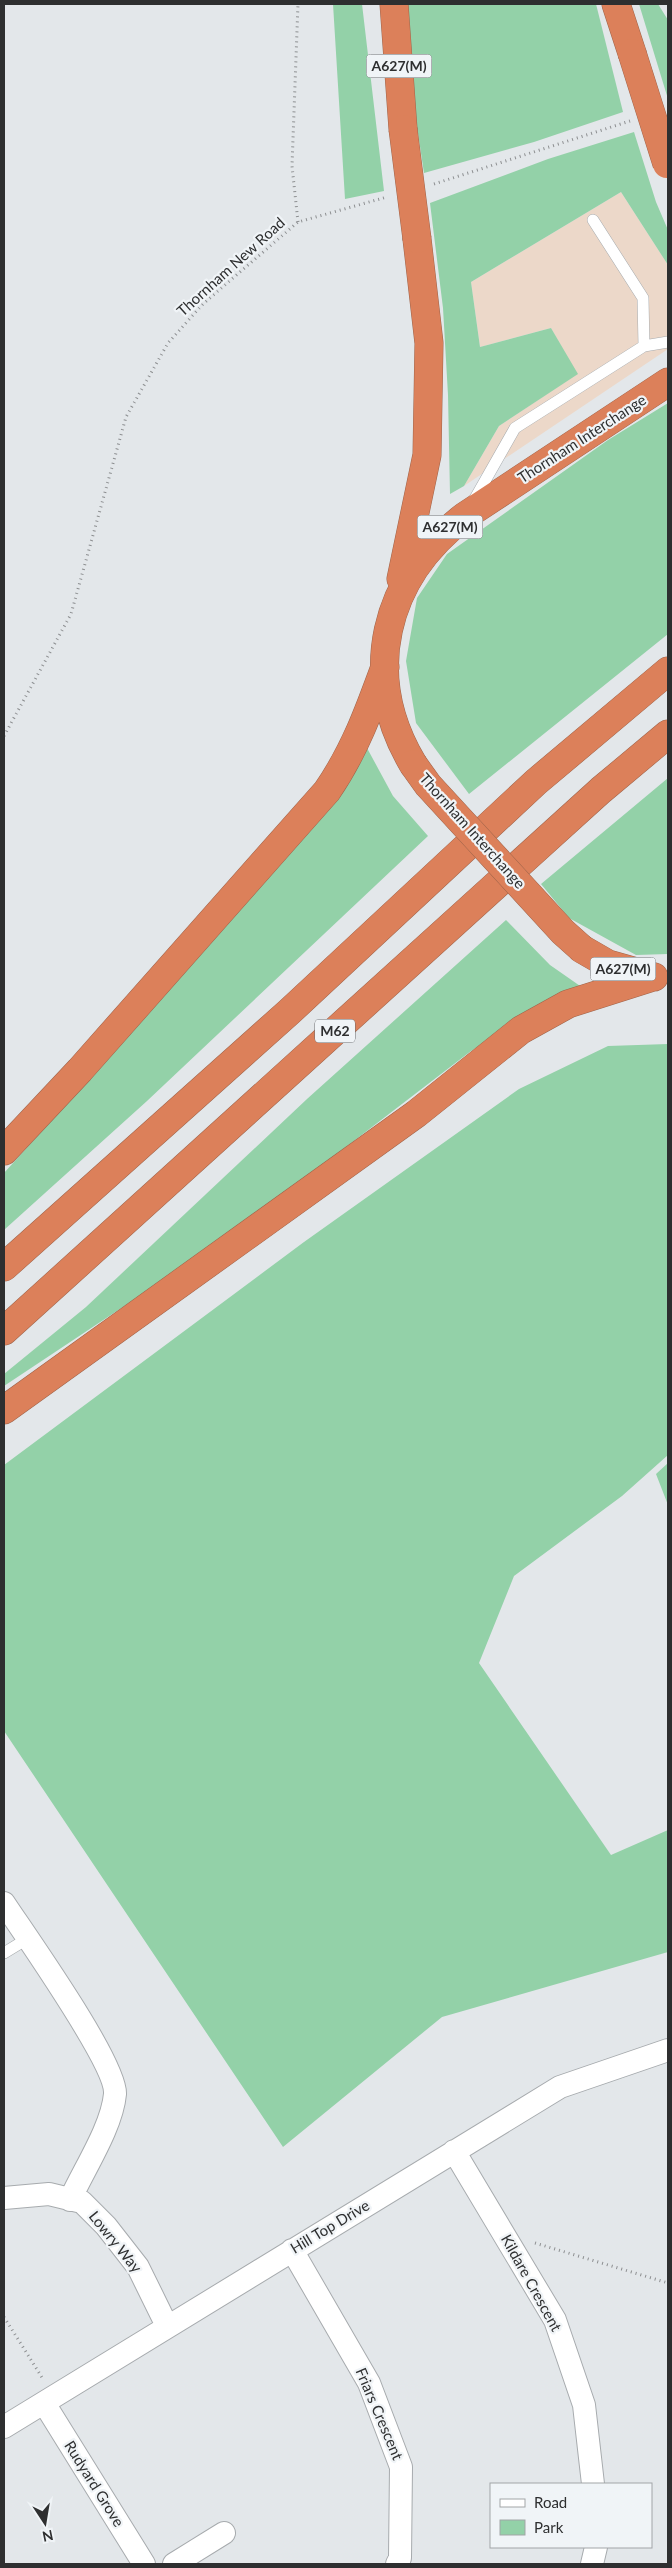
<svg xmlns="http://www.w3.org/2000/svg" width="672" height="2568" font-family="Lato,sans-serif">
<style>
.industrial{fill:#ecd8c9}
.green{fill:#93d1a8}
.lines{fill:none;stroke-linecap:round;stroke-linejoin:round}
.service-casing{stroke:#a7abae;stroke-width:12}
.minor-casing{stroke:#a7abae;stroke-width:24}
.motorway-casing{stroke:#9f644b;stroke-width:29}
.path{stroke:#8d8f91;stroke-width:3;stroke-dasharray:1 4;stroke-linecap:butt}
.service{stroke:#fff;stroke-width:11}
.minor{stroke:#fff;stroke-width:22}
.motorway{stroke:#dc805a;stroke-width:28}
.motorway-bridge-casing{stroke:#9f644b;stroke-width:29;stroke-linecap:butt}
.motorway-bridge{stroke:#dc805a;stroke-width:28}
.labels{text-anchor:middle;stroke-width:4.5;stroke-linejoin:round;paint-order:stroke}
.shield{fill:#f0f4f7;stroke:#686a6c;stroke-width:1}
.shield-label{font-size:14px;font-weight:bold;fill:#2e2f30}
.street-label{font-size:15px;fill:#2e2f30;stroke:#f0f4f7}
</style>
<rect width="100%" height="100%" fill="#e3e7ea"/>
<path class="industrial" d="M621,192L668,265V349L464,486L499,426L577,374L551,328L480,347L471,282Z"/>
<path class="green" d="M333,4H362L384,191L345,199Z
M406,4H596L623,112L534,142L424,173L416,120Z
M639,4H658L668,20V99Z
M634,132L656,202L668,230V265L621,192L471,282L480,347L551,328L578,374L499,426L464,486L450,494L448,395L443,308L430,203L548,159Z
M668,403V634L469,794L416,723L406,661L417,598L447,554L608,440Z
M367,748L393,796L428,836L147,1101L4,1230V1173L115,1050Z
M668,778V954L636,955L569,918L541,884Z
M506,920L550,965L583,988L537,1009L471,1051L316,1170L171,1275L4,1386V1374L86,1307L307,1099Z
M668,1044V1455L622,1496L514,1576L479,1663L611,1855L668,1830V1952L442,2017L283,2147L4,1731V1465L304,1242L519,1089L608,1046Z
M668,1463V1505L656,1474Z"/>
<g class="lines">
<g class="service-casing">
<path id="service" d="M593,220L643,298L644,346
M473,502L515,428L644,346L668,342
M4,1953L27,1939"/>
</g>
<g class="minor-casing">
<path id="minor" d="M4,1903C25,1935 117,2064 115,2094C112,2127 84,2169 70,2200
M454,2151L555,2320L584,2405L593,2484
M4,2198L49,2194L82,2202L106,2226L138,2267L167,2326
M292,2250L369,2383L401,2467L400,2558L397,2564
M44,2403L144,2564
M4,2427L560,2087L668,2050
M174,2564L224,2533
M592,2564L596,2547"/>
</g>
<g class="motorway-casing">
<path id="motorway" d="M394,4L403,129
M616,4L632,53
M401,579L427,455L429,343L417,239
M413,764C360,675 383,578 465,516L668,382
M582,949L608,964L654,977
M4,1151L80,1070L327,791C354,752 369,711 385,667
M4,1267L289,1012L536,782L668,671
M4,1331L601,790L668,734
M4,1410L416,1114L521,1030L568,1004L653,977"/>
</g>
<path class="path" d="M434,184L630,121
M298,222L292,166L298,4
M4,736L71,614L126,417L168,343L203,304L298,222L387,197
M535,2243L668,2283
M4,2317L43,2379"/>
<use href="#service" class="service"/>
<use href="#minor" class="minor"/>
<use href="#motorway" class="motorway"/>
<g class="motorway-bridge-casing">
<path id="motorway-bridge" d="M632,53L667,164
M403,129L417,239
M413,764L428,785L563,932L582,949"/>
</g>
<use href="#motorway-bridge" class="motorway-bridge"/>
</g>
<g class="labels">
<g class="shield">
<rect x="366.5" y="54.5" width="65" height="23" rx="4"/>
<rect x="417.5" y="515.5" width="65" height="23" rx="4"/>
<rect x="590.5" y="957.5" width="65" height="23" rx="4"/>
<rect x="315" y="1019.5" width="40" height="23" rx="4"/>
</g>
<g class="shield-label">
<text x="399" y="71">A627(M)</text>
<text x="450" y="532">A627(M)</text>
<text x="623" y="974">A627(M)</text>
<text x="335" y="1036">M62</text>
</g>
<g class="street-label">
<text transform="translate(231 267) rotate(-42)" y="5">Thornham New Road</text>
<text transform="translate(582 439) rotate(-33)" y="5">Thornham Interchange</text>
<text transform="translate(472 831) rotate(48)" y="5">Thornham Interchange</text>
<text transform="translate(330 2227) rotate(-31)" y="5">Hill Top Drive</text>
<text transform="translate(115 2242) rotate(51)" y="5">Lowry Way</text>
<text transform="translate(531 2283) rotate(61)" y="5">Kildare Crescent</text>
<text transform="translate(379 2414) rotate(67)" y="5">Friars Crescent</text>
<text transform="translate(94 2484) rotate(58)" y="5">Rudyard Grove</text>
</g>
</g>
<rect width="672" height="2568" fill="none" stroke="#2e2f30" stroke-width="10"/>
<rect x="490" y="2483" width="162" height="65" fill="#f0f4f7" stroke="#a2a5a7"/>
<rect x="500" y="2499" width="25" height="8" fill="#ffffff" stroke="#a2a5a7"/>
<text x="534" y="2508" font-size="15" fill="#2e2f30">Road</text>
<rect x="500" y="2520" width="25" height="15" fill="#93d1a8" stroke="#a2a5a7"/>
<text x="534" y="2533" font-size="15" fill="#2e2f30">Park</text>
<g transform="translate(45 2523) rotate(168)" stroke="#f0f4f7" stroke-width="4" paint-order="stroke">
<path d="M0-4L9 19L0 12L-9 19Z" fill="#2e2f30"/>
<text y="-8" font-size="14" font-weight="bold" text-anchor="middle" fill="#2e2f30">N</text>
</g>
</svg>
